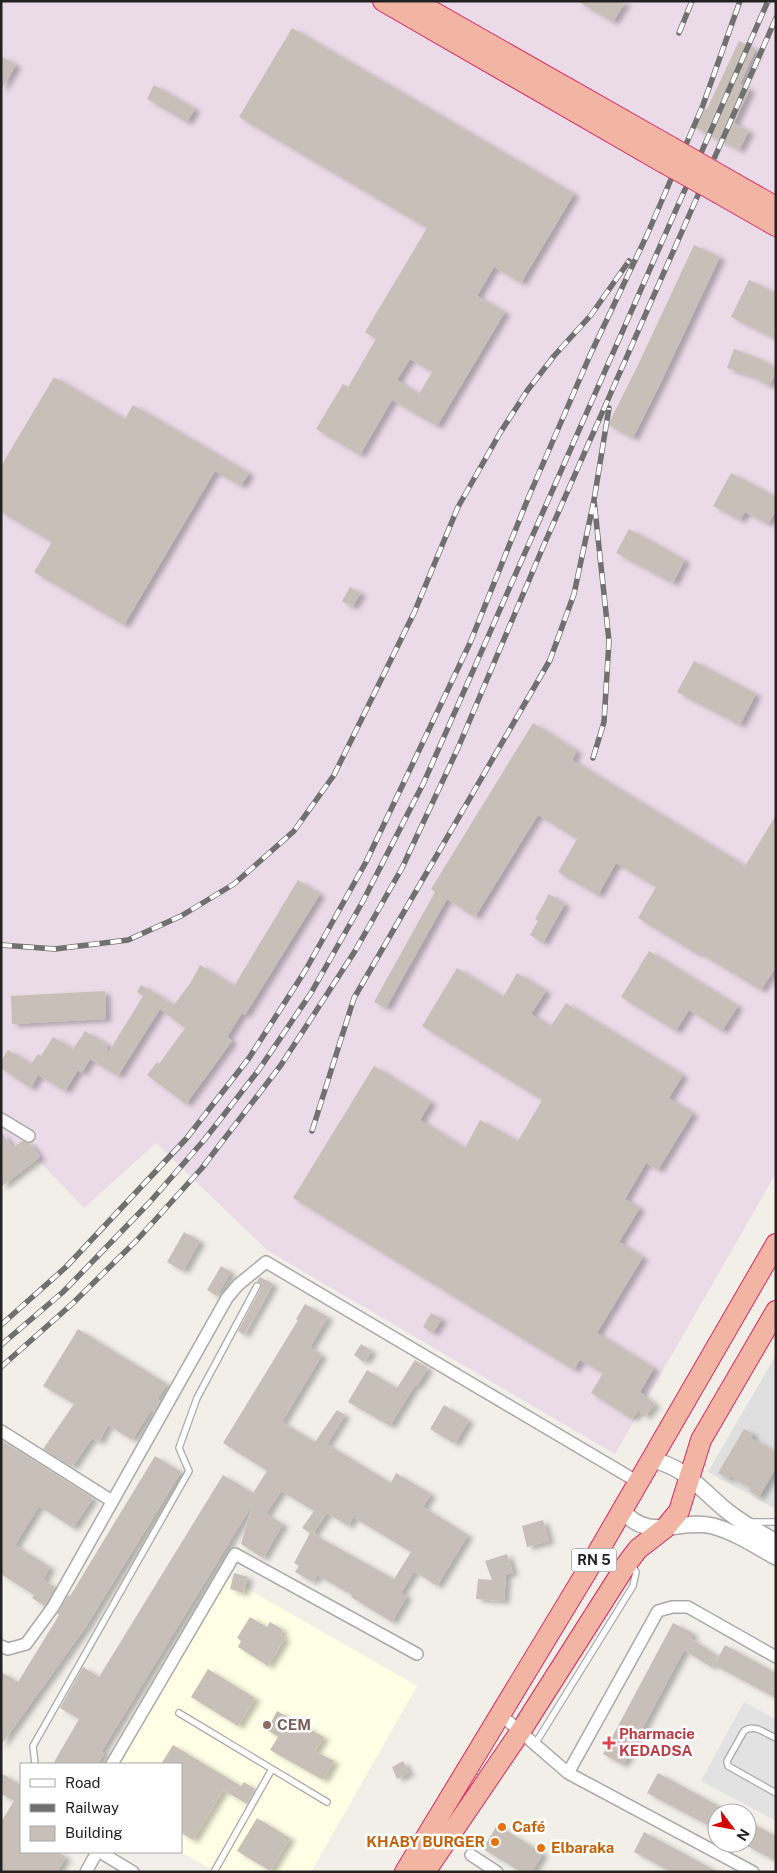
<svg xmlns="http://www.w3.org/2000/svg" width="777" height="1873" font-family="'Public Sans',sans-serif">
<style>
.residential{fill:#e0dfdf}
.industrial{fill:#ebdbe8}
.education{fill:#ffffe5}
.parking{fill:#e2e2e2}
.building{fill:#c7bfb8;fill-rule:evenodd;filter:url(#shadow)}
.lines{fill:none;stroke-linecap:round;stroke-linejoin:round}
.service-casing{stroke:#a9a9a9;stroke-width:8}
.minor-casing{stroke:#a9a9a9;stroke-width:14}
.tertiary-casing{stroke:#a9a9a9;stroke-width:18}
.trunk-casing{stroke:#dc2a67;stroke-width:22}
.service{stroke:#fff;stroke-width:5.5}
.minor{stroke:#fff;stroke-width:11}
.tertiary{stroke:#fff;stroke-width:15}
.trunk{stroke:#f2b4a3;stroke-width:20}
.rail-casing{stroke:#707070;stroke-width:5.5}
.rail{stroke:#fff;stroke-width:4;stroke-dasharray:11;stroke-linecap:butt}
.trunk-bridge-casing{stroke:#dc2a67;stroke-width:22;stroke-linecap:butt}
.trunk-bridge{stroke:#f2b4a3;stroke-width:20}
.education-dot{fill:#8d6e63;stroke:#fff;stroke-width:2}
.health-dot{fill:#e0444e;stroke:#fff;stroke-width:2}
.food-dot{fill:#e8710a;stroke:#fff;stroke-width:2}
.labels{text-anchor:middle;stroke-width:5;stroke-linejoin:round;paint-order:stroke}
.shield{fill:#fff;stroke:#646464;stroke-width:1}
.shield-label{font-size:14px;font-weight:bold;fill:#222}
.education-label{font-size:15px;font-weight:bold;fill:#785e54;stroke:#fff;text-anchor:start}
.health-label{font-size:15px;font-weight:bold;fill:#be3a42;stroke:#fff;text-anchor:start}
.food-label{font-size:15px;font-weight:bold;fill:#c56008;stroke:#fff;text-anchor:start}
</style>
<defs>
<filter id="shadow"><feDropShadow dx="5.5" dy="3" stdDeviation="2.5" flood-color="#0004"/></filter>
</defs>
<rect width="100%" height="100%" fill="#f2efe9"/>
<path class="residential" d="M776,1355V1509L708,1472Z"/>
<path class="industrial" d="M1,1H776V1173L615,1454L268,1251L156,1143L84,1208L33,1155L1,1181Z"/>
<path class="education" d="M225,1576L417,1686L311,1872H216L181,1852V1764H117Z"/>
<path class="parking" d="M744,1702L776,1719V1821L701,1781Z"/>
<path class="building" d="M577,1H626L613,22Z
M292,28L574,194L521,283L494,267L477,296L505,312L437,426L392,400L360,455L316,429L343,384L348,387L376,339L365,332L427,228L239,117ZM410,359L432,372L419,394L397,380Z
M739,41L756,49L740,84L750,89L734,123L749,131L739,150L694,127L704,108L707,109Z
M1,56L16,65L1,90Z
M154,85L195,109L187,122L147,99Z
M694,245L720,257L662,380L633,438L608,425L639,363Z
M749,280L776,293V339L731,317Z
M734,349L758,358L776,368V373L769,386L752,376L727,368Z
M54,377L125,419L133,405L249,473L241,486L215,471L124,625L34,572L52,542L1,512V466Z
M731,473L776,497V511L768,524L745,512L740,520L713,506Z
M629,529L685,560L673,583L616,553Z
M350,587L361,593L352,607L342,601Z
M694,661L756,694L740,725L677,692Z
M533,723L577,751L572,760L745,866L776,815V967L761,990L698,952L697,954L638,918L656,887L616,863L598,895L558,872L577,839L538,815L475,917L447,899L386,1008L374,1002L435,892L431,889Z
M298,880L320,894L245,1015L242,1013L227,1037L232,1041L186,1104L147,1075L157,1062L159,1064L185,1028L160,1009L118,1076L90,1059L82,1073L78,1070L65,1091L38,1075L31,1088L1,1068V1061L8,1050L31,1064L38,1054L41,1056L53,1037L73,1049L85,1031L108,1045V1053L143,996L137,992L141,985L174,1005L191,982L200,965L234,986Z
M549,894L565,904L543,943L530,935L538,921L535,919Z
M649,951L738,1006L722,1031L689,1010L676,1031L621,997Z
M457,968L503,997L517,973L546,991L531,1014L551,1026L566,1003L683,1075L669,1098L693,1113L658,1170L646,1163L625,1199L640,1208L619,1242L643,1257L597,1333L654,1368L640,1392L655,1404L645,1417L639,1411L632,1419L591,1393L603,1373L580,1360L574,1370L293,1198L374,1066L431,1102L420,1120L465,1148L480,1120L518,1141L542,1100L422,1026Z
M105,991L106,1019L12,1024L11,996Z
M1,1132L13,1148L22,1141L30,1143L40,1157L1,1187Z
M184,1232L200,1241L183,1271L167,1262Z
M221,1266L231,1272L217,1296L207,1290Z
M260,1277L273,1284L244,1335L238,1331L261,1288V1284L257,1281Z
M305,1304L328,1317L310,1347L322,1355L282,1422L315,1442L337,1410L345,1415L327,1444L391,1483L396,1473L431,1494L423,1507L468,1535L437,1586L414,1571L401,1593L407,1596L392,1622L351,1597L352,1595L317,1575L313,1582L295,1572L299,1566L294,1563L310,1533L302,1528L314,1511L281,1491L266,1514L283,1524L263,1558L241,1544L252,1505L101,1752L104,1754L97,1764H53L79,1719L60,1708L83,1667L99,1677L223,1475L253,1493L267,1471L223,1443L298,1320L296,1319ZM327,1513L348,1526L353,1517L411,1552L394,1579L313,1534Z
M431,1313L442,1319L433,1333L423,1327Z
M78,1329L167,1384L157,1399L160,1401L154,1412L151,1410L132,1440L108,1425L99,1442L92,1438L72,1467L43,1449L74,1404L43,1386Z
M361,1344L372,1351L364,1362L354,1355Z
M415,1360L428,1368L417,1386L415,1385L390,1426L348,1402L367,1370L397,1388Z
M444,1405L469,1420L455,1444L430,1429Z
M744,1429L753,1434L751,1438L776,1452V1468L759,1497L749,1491L751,1488L730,1476L729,1479L718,1473Z
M1,1440L93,1498L73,1528L39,1506L15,1545L50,1567L43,1580L55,1587L45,1606L32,1598L34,1595L1,1574Z
M155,1456L181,1472L85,1628L1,1745V1672L18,1682L59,1615L57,1614L68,1595L70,1596Z
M543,1520L549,1541L527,1547L522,1526Z
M507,1554L513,1572L506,1575L504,1601L476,1599L478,1579L492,1580L485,1561Z
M234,1573L248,1577L243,1593L230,1589Z
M250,1617L267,1627L270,1622L283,1630L280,1635L285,1638L268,1666L238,1647L241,1641L237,1638Z
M673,1623L693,1633L690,1638L718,1656L711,1667L684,1650L623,1765L603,1754Z
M725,1645L776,1673V1698L714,1665Z
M208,1669L255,1698L238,1726L191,1697Z
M277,1711L324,1737L315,1751L334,1761L323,1780L270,1750L278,1737L267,1730Z
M173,1745L241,1786L244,1782L255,1789L247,1804L223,1790L193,1840L181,1833V1764H161Z
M403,1761L409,1773L397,1779L392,1767Z
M1,1773L21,1785V1852H58L66,1857L57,1872H1V1822L14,1801L1,1794Z
M658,1773L717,1805V1830L647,1793Z
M257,1818L290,1838L270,1871L237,1851Z
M747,1821L776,1836V1861L747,1846Z
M497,1825L543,1853L532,1872H521L483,1849Z
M644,1832L718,1872H671L634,1852Z"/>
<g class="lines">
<g class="service-casing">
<path id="service" d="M750,1522H776
M179,1713L327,1802
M776,1738C766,1734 754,1723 744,1731L727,1761L728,1766L776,1793
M535,1744L633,1586L636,1572L631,1564
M35,1764L33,1746L189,1471L179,1448L197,1398L257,1286
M214,1872L272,1769"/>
</g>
<g class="minor-casing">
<path id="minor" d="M1,1119L29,1136
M1,1431L112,1501
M1,1646L8,1649L26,1644L53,1607L227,1298L238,1285L266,1262L638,1482
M501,1715L568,1773L753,1872
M112,1764L235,1554L417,1654
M568,1773L658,1611L672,1607H688L776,1657
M100,1852L133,1872
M471,1855L497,1872
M86,1872L97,1852"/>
</g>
<g class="tertiary-casing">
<path id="tertiary" d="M651,1460C685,1466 701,1490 727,1511C742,1523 759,1532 776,1542
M622,1510C649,1543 679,1518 713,1526C735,1532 756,1546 776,1557"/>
</g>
<g class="trunk-casing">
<path id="trunk" d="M383,1L664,163
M414,1L671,147
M725,178L776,207
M720,194L776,226
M405,1872L587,1571L776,1244
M425,1872L520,1732L628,1562L638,1549L665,1528L679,1511L701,1440L776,1311"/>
</g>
<use href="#service" class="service"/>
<use href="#minor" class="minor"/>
<use href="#tertiary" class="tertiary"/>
<use href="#trunk" class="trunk"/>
<g class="rail-casing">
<path id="rail" d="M679,33L692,1
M593,758L604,722L609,641L594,500L609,408
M1,945L55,949L128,940L181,916L234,884L294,831L334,775L414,613L458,507L500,433L527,391L554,356L591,315L629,261
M312,1131L354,998L550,660L574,594L594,500
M1,1325L66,1267L186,1139L249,1058L305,971L366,862L470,643L529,496L591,353L647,235L703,105L740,1
M1,1345L63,1292L149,1203L205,1139L258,1071L311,993L363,901L424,782L768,1
M1,1367L72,1304L137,1240L202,1168L281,1065L355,951L402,868L458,748L543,547L776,18"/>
</g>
<use href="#rail" class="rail"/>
<g class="trunk-bridge-casing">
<path id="trunk-bridge" d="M671,147L725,178
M664,163L720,194"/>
</g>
<use href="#trunk-bridge" class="trunk-bridge"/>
</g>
<circle class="education-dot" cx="267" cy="1725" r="5"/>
<path class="health-dot" d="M606.5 1735.5h5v5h5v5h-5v5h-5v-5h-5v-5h5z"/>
<g class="food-dot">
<circle cx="502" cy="1827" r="5"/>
<circle cx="495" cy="1842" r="5"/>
<circle cx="541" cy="1848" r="5"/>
</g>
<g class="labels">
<rect class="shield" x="571.5" y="1548.5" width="45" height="23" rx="4"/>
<g class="shield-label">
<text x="594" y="1565">RN 5</text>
</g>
<g class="education-label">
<text x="277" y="1730">CEM</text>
</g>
<g class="health-label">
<text x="619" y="1739">Pharmacie<tspan x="619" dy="17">KEDADSA</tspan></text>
</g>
<g class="food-label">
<text x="512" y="1832">Café</text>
<text x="485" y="1847" text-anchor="end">KHABY BURGER</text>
<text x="551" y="1853">Elbaraka</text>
</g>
</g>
<rect width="777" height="1873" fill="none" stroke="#222222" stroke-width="5"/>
<rect x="20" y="1763" width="162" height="90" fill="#ffffff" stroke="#a7a7a7"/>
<rect x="30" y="1779" width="25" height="8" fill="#ffffff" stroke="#a7a7a7"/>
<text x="65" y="1788" font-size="15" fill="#222222">Road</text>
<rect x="30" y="1804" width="25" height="8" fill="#707070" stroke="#a7a7a7"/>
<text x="65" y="1813" font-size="15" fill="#222222">Railway</text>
<rect x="30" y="1826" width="25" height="15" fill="#c7bfb8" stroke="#a7a7a7"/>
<text x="65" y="1838" font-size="15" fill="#222222">Building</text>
<g transform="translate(732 1828) rotate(122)"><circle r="24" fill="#ffffff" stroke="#a7a7a7"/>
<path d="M0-4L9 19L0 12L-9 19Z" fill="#d40000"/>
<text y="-8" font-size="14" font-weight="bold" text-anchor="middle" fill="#222222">N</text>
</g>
</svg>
